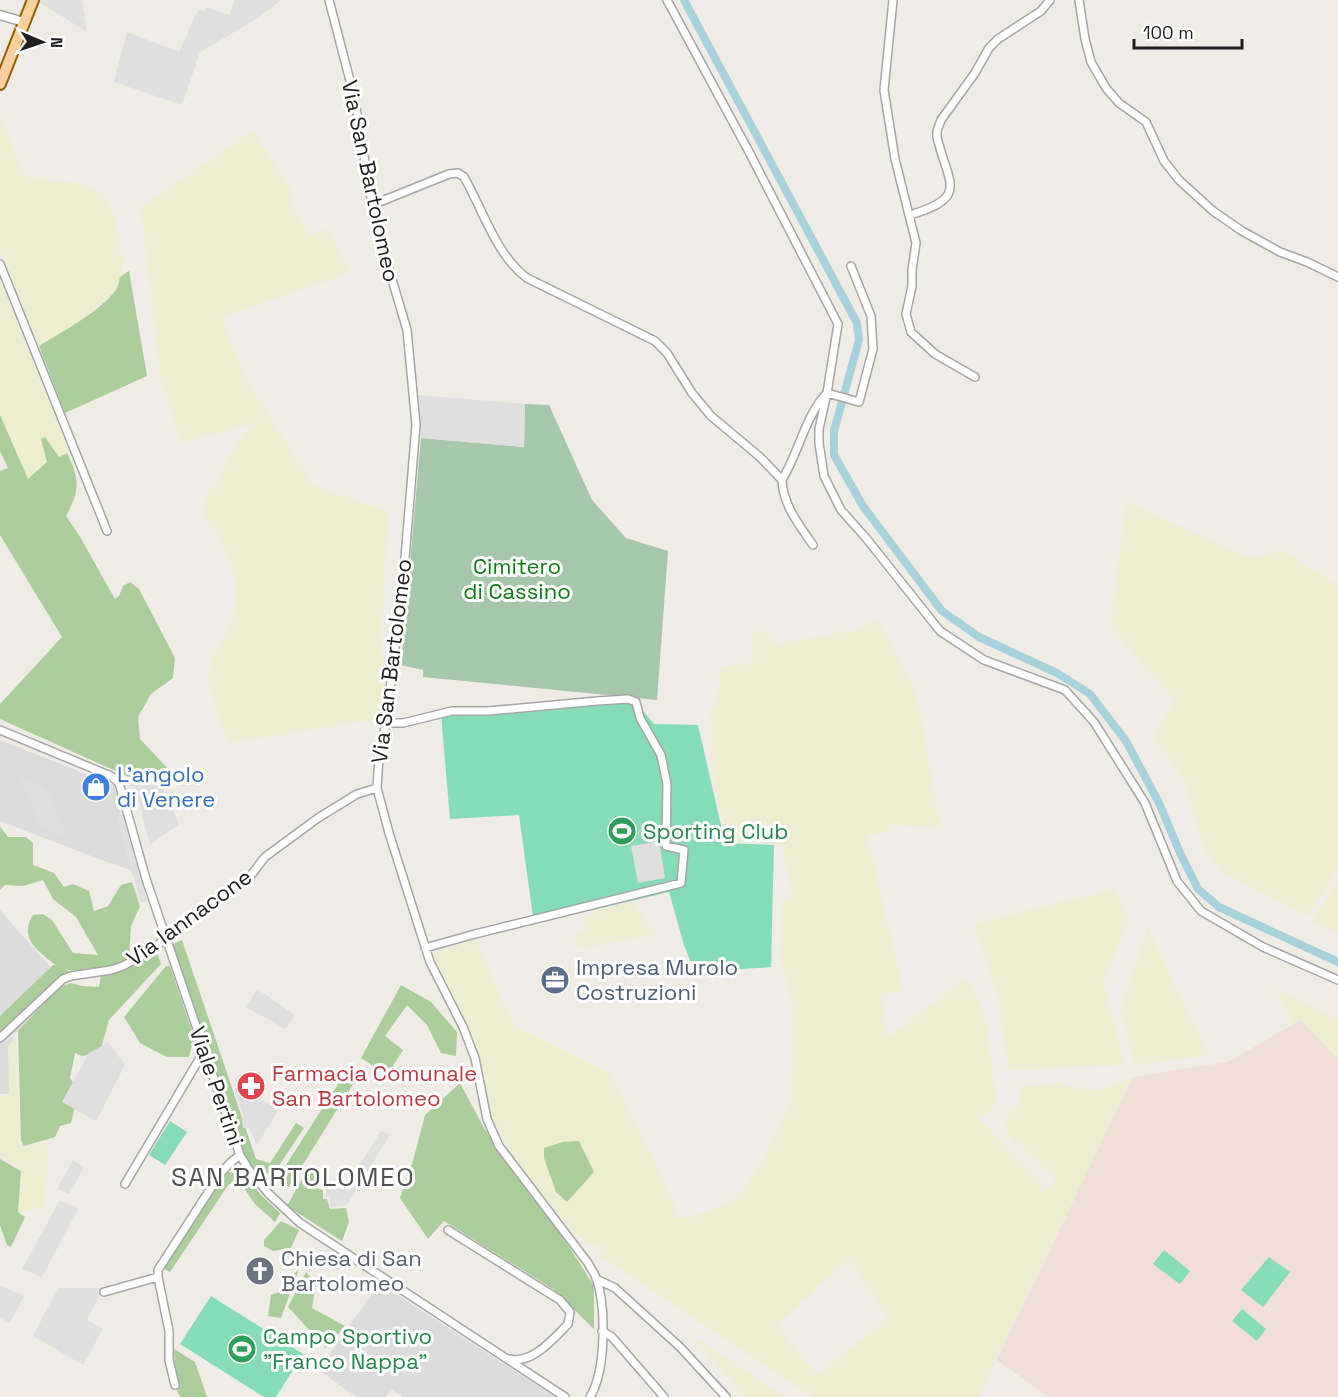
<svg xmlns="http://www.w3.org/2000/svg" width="1338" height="1397" font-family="'Space Grotesk',sans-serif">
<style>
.residential{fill:#dddcdc}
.military{fill:#f0ded9}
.farmland{fill:#ecedd1;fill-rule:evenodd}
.forest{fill:#abcd9b}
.cemetery{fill:#a7c7ab}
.pitch{fill:#86dcb7}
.parking{fill:#dfdfdf}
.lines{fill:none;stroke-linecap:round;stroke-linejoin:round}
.canal{stroke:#a7d1db;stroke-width:8}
.minor-casing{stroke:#a6a6a6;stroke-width:10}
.tertiary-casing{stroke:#a6a6a6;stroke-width:11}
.primary-casing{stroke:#946005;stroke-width:14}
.minor{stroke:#fff;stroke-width:7}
.tertiary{stroke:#fff;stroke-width:8}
.primary{stroke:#f9d0a0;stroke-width:10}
.labels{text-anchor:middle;stroke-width:6;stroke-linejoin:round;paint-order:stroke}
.street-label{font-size:22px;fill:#1f1f1f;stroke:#fff}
.park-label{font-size:22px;fill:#0f7a14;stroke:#fff}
.shop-label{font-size:22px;fill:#366cbe;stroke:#fff;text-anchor:start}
.leisure-label{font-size:22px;fill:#27864d;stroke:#fff;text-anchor:start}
.service-label{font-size:22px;fill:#4e5e75;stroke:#fff;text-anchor:start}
.health-label{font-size:22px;fill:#be3a42;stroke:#fff;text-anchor:start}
.worship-label{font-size:22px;fill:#5b616d;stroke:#fff;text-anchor:start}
.quarter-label{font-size:26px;letter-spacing:1.5px;fill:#525252;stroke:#fff}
</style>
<rect width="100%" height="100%" fill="#efebe5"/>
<path class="residential" d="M0,740L114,785L137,872L104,861L0,821Z
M0,910L71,991L0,1044Z
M14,1036L12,1053L13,1094H0V1045Z
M379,1283L555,1397H403L392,1390L386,1397H356L319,1370Z"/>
<path class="military" d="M1301,1020L1338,1059V1397H1048L997,1360L1133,1077L1228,1062Z"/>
<path class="farmland" d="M0,115L26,179L30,177L52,181L83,183L100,192L110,205L120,238L118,249L124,259L117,289L74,326L39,346L0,249Z
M253,131L293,193L289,199L310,236L328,229L351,272L223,317L231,343L251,387L313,485L388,512L380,658L387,660L381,718L230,743L217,713L208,678L213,654L227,635L236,608V578L223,543L203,513L209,491L219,484L227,458L254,423L181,443L160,375L141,207Z
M0,274L68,446L67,453L59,457L45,438L47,462L28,479L0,415Z
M1127,502L1248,557L1283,551L1338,586V867L1308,916L1226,874L1205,851L1185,781L1154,738L1175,700L1110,627Z
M878,620L917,696L940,827H917L889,824L890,832L867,835L903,990L881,995L888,1038L968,977L986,1022L997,1104L979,1119L1047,1190L1056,1178L1008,1135L1006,1123L1010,1112L1019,1105L1021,1086L1062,1083L1076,1089H1102L1133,1077L978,1397H813L599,1255L604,1246H591L575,1232L537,1189L512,1155L492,1118L481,1066L472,1038L448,989L433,953L475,940L515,1026L611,1074L677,1210L672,1218L692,1217L735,1199L763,1163L781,1120L791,1104L794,1013L780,953L782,944V904L792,895L783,849L776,843L727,840L713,772L710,710L716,705L721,667L753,662V633L764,631L777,644L856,630ZM848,1258L888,1318L817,1375L777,1326Z
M1338,881V933L1312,922Z
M1115,889L1129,922L1103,981L1125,1065L1009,1070L998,997L974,924Z
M633,902L656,934L583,948L575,943L578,933L587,930L585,920L596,910Z
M1148,928L1209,1055L1135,1065L1121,1009Z
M1279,991L1338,1019V1059L1301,1020L1292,1025Z
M16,1037L19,1145L24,1149L48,1142L45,1205L19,1213L23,1169L0,1156V1096H9L8,1046Z
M691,1335L730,1360L783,1397H746Z"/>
<path class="forest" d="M129,271L147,376L65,413L39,346C62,332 99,312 116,290C118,287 119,282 120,277Z
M0,415L28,479L47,462L41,439L45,437L59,457L67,453C80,479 80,491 66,516L79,535L115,599L119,596L123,586L130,582L139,589L175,658L173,678L151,694L138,717L140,739L171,772L129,777L0,719V704L62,637L0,535V471L8,468L0,451Z
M0,826L8,837H26L33,843V865L54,873L64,887L73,884L89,891L94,911L108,906L121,885L132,882L140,906L131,926L129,955L125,961C108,967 84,974 65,969L71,972L58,982L0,1038V1016L53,965H56C39,952 18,938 33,915L43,914L52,920L73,953L98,955L76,917L53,899L43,880L23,886L5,885L0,890Z
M182,940L256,1159L270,1163L296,1123L304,1128L278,1167L264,1176L251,1168L241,1148L171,945Z
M157,953L161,964L109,1020L100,1052L82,1056L75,1053L70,1078L79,1091L71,1123L60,1126L55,1137L24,1146L21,1140L18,1031L60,987L71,983L82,986L99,987L101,976L133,964Z
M166,966H170L194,1037L189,1057H167L140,1043L124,1017Z
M401,985L431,1002L457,1032L456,1056L441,1053L427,1025L407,1005L385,1036L403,1050L387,1075L361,1058Z
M349,1067L358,1076L289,1187L277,1179Z
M460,1083L484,1128L566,1242L594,1286V1329L553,1289L444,1221L428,1239L400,1198L413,1161L425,1115Z
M579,1141L594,1172L567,1202L556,1192L544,1158V1148L563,1142Z
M0,1159L21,1171L18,1212L25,1217L11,1247L7,1245L0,1225Z
M320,1168L315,1178L316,1188L323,1190V1199H327L330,1209L346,1208L349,1222L342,1241L287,1206L307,1170Z
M229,1172L246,1174L260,1194L280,1213L275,1222L255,1204L241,1184H229L170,1272L162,1268L224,1174Z
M281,1221L299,1230L291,1248L273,1251L264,1246V1240Z
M299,1269L281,1318L268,1316L271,1295L282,1291L289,1279Z
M306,1272L316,1283L312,1308L345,1326L326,1348L288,1307Z
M174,1349L195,1362L207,1397H180L176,1388Z"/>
<path class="cemetery" d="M525,404L549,405L592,500L626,538L668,551L657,700L423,677V670L401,665L421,438L524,447Z"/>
<path class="pitch" d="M621,702H636L654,724L698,725L725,843L774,845L771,967L714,971L703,970L690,960L684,945L669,892L534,924L519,815L450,819L441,714Z
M170,1121L187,1132L165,1165L149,1155Z
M1164,1250L1190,1271L1180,1284L1153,1264Z
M1269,1257L1290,1272L1263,1307L1241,1290Z
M211,1296L303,1354L276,1397H264L180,1344Z
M1242,1309L1266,1329L1257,1341L1232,1321Z"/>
<path class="parking" d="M36,0H82L87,32Z
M235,0H281L258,18L200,52L182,105L114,82L127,32L179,52L198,10L204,12L206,7L229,15Z
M418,395L525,404L524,447L421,438Z
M158,775L179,824L150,845L135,786H126L122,779Z
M19,777L46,788L67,836L37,826V818Z
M118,811H121L147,901L141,903L118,823Z
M659,841L665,878L638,883L631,846Z
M257,989L295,1015L285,1029L246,1007Z
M108,1042L125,1065L96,1121L62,1102L88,1054Z
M241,1086L278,1111L257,1145L249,1128H243L242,1123L243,1115L234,1089Z
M381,1131L389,1134L388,1138L347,1205L331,1207L329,1197H325L327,1189L335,1187L341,1190L343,1186L345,1187Z
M73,1160L84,1167L69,1194L57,1189Z
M60,1200L78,1209L42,1277L22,1269Z
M0,1285L24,1296L10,1323L0,1318Z
M58,1288H103L87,1320L103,1329L83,1365L33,1336Z"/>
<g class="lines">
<path class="canal" d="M684,0L857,323L859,340L834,431V455L863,506L942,611L979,637L1057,673L1090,694L1126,741L1159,803L1181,855L1198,889L1219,907L1338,962"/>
<g class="minor-casing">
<path id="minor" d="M329,0L354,96L375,222L407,330L416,425L403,582L386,723L379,756L377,788L389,833L430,962L463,1027L475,1058L487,1119L499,1146L588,1263C591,1269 595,1274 597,1280C606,1309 606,1371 590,1397
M667,0L748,150L838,324L827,393L819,429V443L824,476L841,510L866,538L940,631L984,660L1065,690L1094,722L1145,803L1177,881L1201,911L1263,947L1338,980
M893,0L884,90L895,159L916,243L912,270V286L906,314L911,332L935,354L975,377
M1079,0L1085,39L1091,62L1106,88L1119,103L1146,122L1164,161L1179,180L1213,211L1242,231L1280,252L1307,262L1338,277
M372,205L449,174L458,173L464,177C483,210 496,255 527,278L655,341L667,353L692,393L711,416L760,457L782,480C799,452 805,416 827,393L859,402L873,349L871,316L851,266
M910,215C970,197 948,184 937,137V131L941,120L975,73L989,48L998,39L1041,11L1050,0
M0,264L107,531
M782,480C783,505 799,525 813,545
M386,723H403L452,711H488L597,701L628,699L636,702L640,718L661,755L667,784L666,846L684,850L681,883L475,934L425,948
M0,730L111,776L119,783L146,879L240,1155L249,1170L269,1194L300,1223L565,1397
M0,1038L63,979L71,976L111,970L123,966L141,956L159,944L191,918L222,898L248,879L265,857L318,818L357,794L377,788
M125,1184L204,1051
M448,1230L560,1300L570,1312L568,1324C552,1340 533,1364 509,1359
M596,1279L615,1288L680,1347L726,1397
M104,1292L158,1277
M602,1331L612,1337L664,1397
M175,1385L169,1360V1331L158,1277V1270L220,1174L230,1163L240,1155"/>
</g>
<g class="tertiary-casing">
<path id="tertiary" d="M0,15L24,22"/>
</g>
<g class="primary-casing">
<path id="primary" d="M0,84L33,0"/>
</g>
<use href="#minor" class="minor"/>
<use href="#tertiary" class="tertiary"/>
<use href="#primary" class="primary"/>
</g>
<defs>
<g id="shop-disc" transform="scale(1.5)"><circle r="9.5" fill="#3f7fe0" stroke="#fff"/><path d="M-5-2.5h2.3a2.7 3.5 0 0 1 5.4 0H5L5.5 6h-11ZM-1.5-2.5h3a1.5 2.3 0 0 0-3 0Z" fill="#fff"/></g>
<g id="stadium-disc" transform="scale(1.5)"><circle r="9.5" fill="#2e9e5b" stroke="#fff"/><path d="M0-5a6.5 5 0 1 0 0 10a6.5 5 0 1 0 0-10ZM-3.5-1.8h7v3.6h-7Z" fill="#fff"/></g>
<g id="office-disc" transform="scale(1.5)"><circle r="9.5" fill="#5c6f8a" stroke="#fff"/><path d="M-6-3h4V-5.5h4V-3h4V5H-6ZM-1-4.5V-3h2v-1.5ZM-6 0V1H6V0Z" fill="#fff"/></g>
<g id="pharmacy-disc" transform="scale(1.5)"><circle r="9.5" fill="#e0444e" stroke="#fff"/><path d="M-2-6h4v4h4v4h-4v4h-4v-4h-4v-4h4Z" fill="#fff"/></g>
<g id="church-disc" transform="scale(1.5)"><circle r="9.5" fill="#6b7280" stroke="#fff"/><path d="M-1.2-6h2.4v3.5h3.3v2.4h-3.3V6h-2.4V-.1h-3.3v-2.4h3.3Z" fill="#fff"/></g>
</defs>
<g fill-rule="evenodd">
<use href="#shop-disc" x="96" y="787"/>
<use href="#stadium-disc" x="622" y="831"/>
<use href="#office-disc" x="555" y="980"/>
<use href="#pharmacy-disc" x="251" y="1086"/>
<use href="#church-disc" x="260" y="1271"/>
<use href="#stadium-disc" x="242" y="1349"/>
</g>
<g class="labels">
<g class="street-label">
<text transform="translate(371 181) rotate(78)" y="8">Via San Bartolomeo</text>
<text transform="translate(391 661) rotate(-83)" y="8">Via San Bartolomeo</text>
<text transform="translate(189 917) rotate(-36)" y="8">Via Iannacone</text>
<text transform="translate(217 1086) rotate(71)" y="8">Viale Pertini</text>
</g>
<g class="park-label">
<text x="517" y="574">Cimitero<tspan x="517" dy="25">di Cassino</tspan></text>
</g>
<g class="shop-label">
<text x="117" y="782">L'angolo<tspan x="117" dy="25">di Venere</tspan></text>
</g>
<g class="leisure-label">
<text x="643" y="839">Sporting Club</text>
<text x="263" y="1344">Campo Sportivo<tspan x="263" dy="25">"Franco Nappa"</tspan></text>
</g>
<g class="service-label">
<text x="576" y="975">Impresa Murolo<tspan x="576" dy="25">Costruzioni</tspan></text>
</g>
<g class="health-label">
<text x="272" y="1081">Farmacia Comunale<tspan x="272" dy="25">San Bartolomeo</tspan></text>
</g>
<g class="worship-label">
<text x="281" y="1266">Chiesa di San<tspan x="281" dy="25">Bartolomeo</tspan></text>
</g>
<g class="quarter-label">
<text x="293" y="1186">SAN BARTOLOMEO</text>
</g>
</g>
<g transform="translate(42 42) rotate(92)" stroke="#ffffff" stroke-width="4.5" paint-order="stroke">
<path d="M0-4.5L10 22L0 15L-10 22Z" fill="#1f1f1f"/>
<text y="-9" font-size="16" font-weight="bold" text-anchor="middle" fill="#1f1f1f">N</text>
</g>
<path d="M1134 39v9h108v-9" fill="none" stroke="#1f1f1f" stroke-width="3"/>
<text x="1143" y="39" font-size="18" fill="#1f1f1f" stroke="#ffffff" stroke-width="4.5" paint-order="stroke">100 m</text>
</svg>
